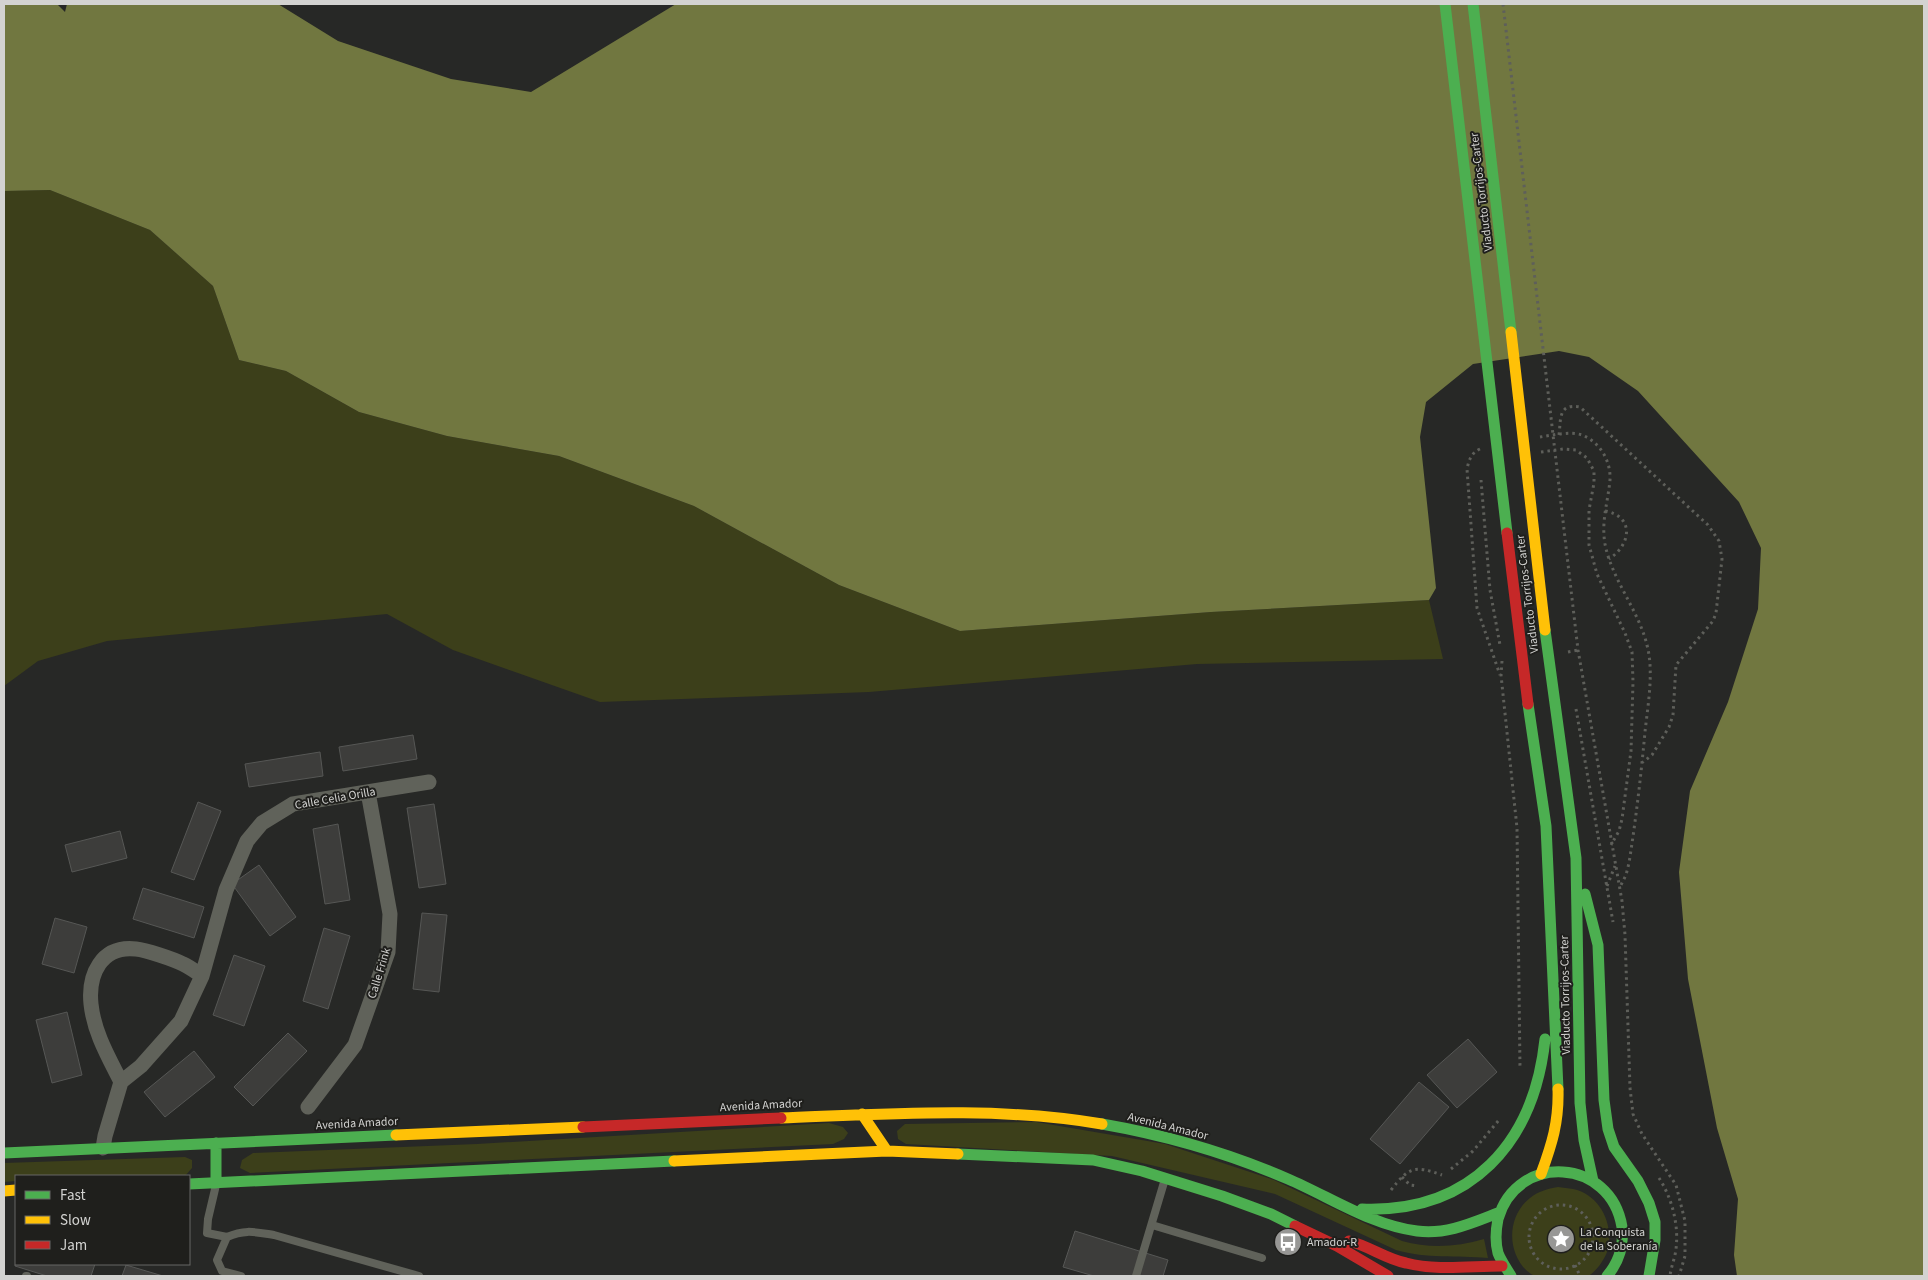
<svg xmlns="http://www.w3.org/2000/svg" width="1928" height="1280" font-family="'Source Sans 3',sans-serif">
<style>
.green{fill:#3c3f1a}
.water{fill:#717740}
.building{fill:#3d3d3b;stroke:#565755}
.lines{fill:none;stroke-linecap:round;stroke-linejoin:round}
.path{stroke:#5e5f5a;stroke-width:3;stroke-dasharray:2.5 4;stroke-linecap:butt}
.lane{stroke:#60625a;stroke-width:8}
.street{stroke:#60625a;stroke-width:15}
.fast{stroke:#4caf50;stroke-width:11}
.slow{stroke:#ffc107;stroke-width:11}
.jam{stroke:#c62828;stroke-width:11}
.labels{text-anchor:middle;stroke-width:4;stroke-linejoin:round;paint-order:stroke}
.street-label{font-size:12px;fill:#d3d3d1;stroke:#1f1f1c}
.poi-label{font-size:12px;fill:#d3d3d1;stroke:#1f1f1c;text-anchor:start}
</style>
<rect width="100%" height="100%" fill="#272826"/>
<path class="green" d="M50,190L150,230L213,286L239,360L286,371L359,412L447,436L559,456L694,506L839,585L960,631L1211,612L1429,600L1443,659L1197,664L869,692L600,702L453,650L387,614L107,641L38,661L4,686V191Z
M1036,1122L1165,1144L1274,1180L1402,1241C1430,1249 1457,1247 1484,1239L1488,1258C1456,1255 1427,1259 1396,1250L1275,1194L1112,1156L906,1144L898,1139L897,1131L905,1124Z
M829,1123L843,1127L848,1133L844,1139L833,1144L250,1173L240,1168L242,1160L253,1153L477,1144Z
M185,1157L192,1160V1168L185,1176H16V1181L4,1182V1163Z
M1558,1187C1563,1188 1568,1188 1573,1189C1601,1195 1615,1226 1607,1252C1604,1260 1596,1272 1588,1276C1586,1277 1539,1277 1535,1276C1532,1275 1527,1271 1526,1270C1506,1250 1508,1215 1530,1198C1539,1191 1547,1189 1558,1187Z"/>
<path class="water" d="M4,4H57L65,12L67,4H278L338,41L451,79L531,92L676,4H1924V1276H1737L1734,1255L1738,1199L1717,1128L1688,979L1679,872L1690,791L1728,702L1758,609L1761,548L1739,502L1638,391L1589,357L1559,351L1473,364L1426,402L1420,437L1436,588L1429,600L1211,612L960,631L839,585L694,506L559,456L447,436L359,412L286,371L239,360L213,286L150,230L50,190L4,191Z"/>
<path class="building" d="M413,735L417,759L343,771L339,747Z
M320,752L323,776L249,787L245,764Z
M198,802L221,811L194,880L171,872Z
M434,804L446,884L419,888L407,808Z
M338,824L350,900L325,904L313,829Z
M120,831L127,858L72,872L65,845Z
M259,865L296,917L270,936L232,884Z
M143,888L204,907L194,938L133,919Z
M422,913L447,915L439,992L413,989Z
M55,918L87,927L74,973L42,964Z
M324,928L350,936L328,1009L303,1001Z
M234,955L265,966L244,1026L213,1015Z
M67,1012L82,1075L52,1083L36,1020Z
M288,1033L307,1051L253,1106L234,1087Z
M1468,1039L1497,1072L1457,1108L1427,1075Z
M194,1051L215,1077L165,1117L144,1092Z
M1419,1082L1449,1107L1400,1164L1370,1139Z
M1075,1231L1168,1260L1163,1276H1094L1063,1267Z
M16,1262V1264H95L91,1276H47L15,1266Z
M126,1265L163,1276H122Z"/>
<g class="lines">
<path class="path" d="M1503,4L1578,650L1622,901L1625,935L1630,1088L1633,1114L1642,1134L1676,1185L1685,1221V1256L1679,1276
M1559,435C1561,419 1558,403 1580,407L1708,525L1719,541L1722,559L1716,613L1713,621L1676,665L1673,715L1669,727L1652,755L1643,762
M1540,437C1553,435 1570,431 1582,435C1600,442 1611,461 1610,480C1608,502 1601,521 1605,544C1612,580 1638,609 1647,645C1654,672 1648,704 1645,732C1641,775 1636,819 1629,863L1626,875L1621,885
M1480,449C1471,453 1469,460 1467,469L1477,608L1500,675
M1541,452L1563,449L1576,450L1587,458L1594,471V483L1589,510V545L1597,574L1625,633L1632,652L1633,682L1631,751L1622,819L1619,831L1611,845
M1481,480L1490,590L1500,645
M1605,511C1634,516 1632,544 1609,559
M1568,652L1578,650
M1502,661L1501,675L1517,828L1520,1069
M1576,709L1613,922
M1607,886L1615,866
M1451,1169L1473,1151L1499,1120
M1402,1177L1410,1185L1418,1186
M1659,1178C1672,1198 1679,1225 1676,1249C1675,1258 1671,1267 1670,1276
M1391,1190C1409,1167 1414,1165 1442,1175
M1529 1237a32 32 0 1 1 64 0a32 32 0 1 1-64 0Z
M1575,1265L1580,1276"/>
<path class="lane" d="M216,1185L208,1219L207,1233L227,1237L217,1260L222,1271L241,1276
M1152,1225L1262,1258
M227,1237C245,1229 255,1232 274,1235L419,1276
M26,1276H27
M1136,1276L1165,1179"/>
<path class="street" d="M121,1082C109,1058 94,1033 91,1004C88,975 101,945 136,949C146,950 173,959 183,964C190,967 196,972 202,976
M308,1107L355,1045L388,952L390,914L368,792
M103,1148L105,1136L121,1082L141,1066L181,1021L202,976L226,890L247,841L262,823L293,804L429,782"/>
<path class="fast" d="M1445,4L1507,533
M1473,4L1511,332
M1545,630L1576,858L1580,1103L1584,1140L1593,1181
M1528,704L1546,826L1558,1089
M1585,894L1598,945L1604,1100L1608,1129L1614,1147L1638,1181L1649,1203L1655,1222V1240L1649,1276
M1102,1124C1165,1135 1228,1153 1288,1179C1330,1197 1371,1225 1417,1231C1446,1235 1472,1223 1498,1213
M216,1143V1183
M4,1153L396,1135
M958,1154L1093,1160L1142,1171L1222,1196L1271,1214L1295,1226
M189,1184L674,1161
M1362,1209C1471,1213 1534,1143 1545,1039
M1511,1276C1507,1269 1501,1261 1498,1253C1495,1242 1496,1229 1498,1219C1517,1152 1611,1158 1622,1227C1624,1245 1619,1262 1607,1276"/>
<path class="slow" d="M1511,332L1545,630
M862,1114L887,1151
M781,1118C887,1114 998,1106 1102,1124
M396,1135L583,1127
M674,1161L887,1151L958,1154
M1541,1174C1552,1144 1559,1122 1558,1089
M4,1191L16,1190"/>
<path class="jam" d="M1507,533L1528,704
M583,1127L781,1118
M1295,1226L1337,1246L1388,1276
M1349,1241C1369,1246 1386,1259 1406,1263C1437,1271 1470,1266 1502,1266"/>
</g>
<defs>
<g id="sight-disc" transform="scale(1.4375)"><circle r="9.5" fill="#979795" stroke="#1f1f1c"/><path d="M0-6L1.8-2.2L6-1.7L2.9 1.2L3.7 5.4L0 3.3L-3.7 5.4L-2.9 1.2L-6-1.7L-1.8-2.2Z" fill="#fff"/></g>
<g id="bus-disc" transform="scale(1.4375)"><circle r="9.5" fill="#979795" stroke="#1f1f1c"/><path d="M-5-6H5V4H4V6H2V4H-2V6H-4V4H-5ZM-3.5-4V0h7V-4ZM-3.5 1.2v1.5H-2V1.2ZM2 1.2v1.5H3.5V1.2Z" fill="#fff"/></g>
</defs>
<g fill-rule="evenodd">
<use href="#sight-disc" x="1561" y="1239"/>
<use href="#bus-disc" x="1288" y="1242"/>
</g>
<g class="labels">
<g class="street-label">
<text transform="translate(1481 192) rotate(-97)" y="4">Viaducto Torrijos-Carter</text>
<text transform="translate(1527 594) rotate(-97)" y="4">Viaducto Torrijos-Carter</text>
<text transform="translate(335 798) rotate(-10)" y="4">Calle Celia Orilla</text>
<text transform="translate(379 973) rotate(-73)" y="4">Calle Frink</text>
<text transform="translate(1565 995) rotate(-91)" y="4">Viaducto Torrijos-Carter</text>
<text transform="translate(761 1105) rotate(-3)" y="4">Avenida Amador</text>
<text transform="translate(357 1123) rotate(-3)" y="4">Avenida Amador</text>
<text transform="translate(1168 1126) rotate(14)" y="4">Avenida Amador</text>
</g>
<g class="poi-label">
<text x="1580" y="1236">La Conquista<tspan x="1580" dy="14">de la Soberanía</tspan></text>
<text x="1307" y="1246">Amador-R</text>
</g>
</g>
<rect width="1928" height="1280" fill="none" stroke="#d3d3d1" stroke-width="10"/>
<rect x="15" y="1175" width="175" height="90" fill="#1f1f1c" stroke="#676764"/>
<rect x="25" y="1191" width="25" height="8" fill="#4caf50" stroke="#676764"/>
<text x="60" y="1200" font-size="15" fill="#d3d3d1">Fast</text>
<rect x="25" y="1216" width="25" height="8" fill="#ffc107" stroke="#676764"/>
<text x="60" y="1225" font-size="15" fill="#d3d3d1">Slow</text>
<rect x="25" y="1241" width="25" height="8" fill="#c62828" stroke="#676764"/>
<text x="60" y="1250" font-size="15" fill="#d3d3d1">Jam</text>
</svg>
